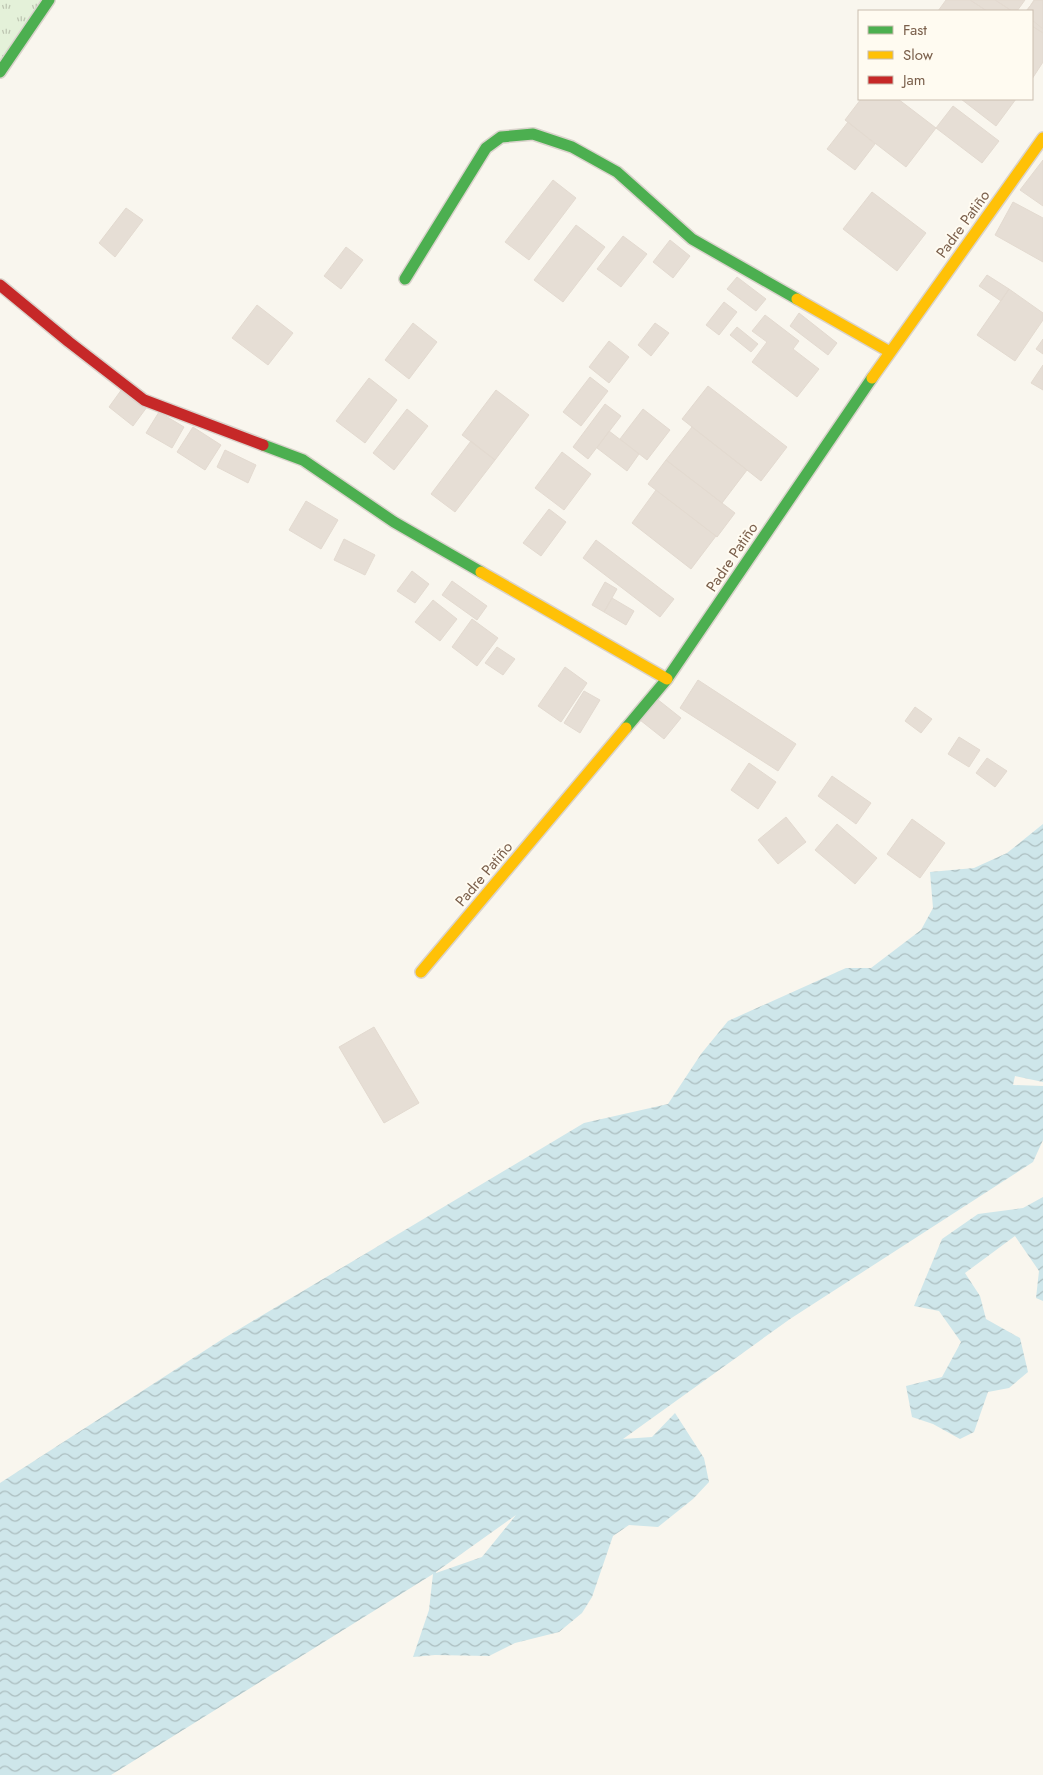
<svg xmlns="http://www.w3.org/2000/svg" width="1043" height="1775" font-family="Jost,sans-serif">
<style>
.grass{fill:url(#grass-tufts)}
.water{fill:url(#water-waves);fill-rule:evenodd}
.building{fill:#e6ded5;stroke:#e3dad0}
.lines{fill:none;stroke-linecap:round;stroke-linejoin:round}
.fast-casing{stroke:#dad3cc;stroke-width:14}
.slow-casing{stroke:#dad3cc;stroke-width:14}
.jam-casing{stroke:#dad3cc;stroke-width:14}
.fast{stroke:#4caf50;stroke-width:11}
.slow{stroke:#ffc107;stroke-width:11}
.jam{stroke:#c62828;stroke-width:11}
.labels{text-anchor:middle;stroke-width:4;stroke-linejoin:round;paint-order:stroke}
.street-label{font-size:15px;fill:#7a5f4b;stroke:#fffbf1}
</style>
<defs>
<pattern id="grass-tufts" width="24" height="20" patternUnits="userSpaceOnUse" patternTransform="scale(1.25)"><rect width="24" height="20" fill="#e4f1d9"/><path d="M3 7l-1-3M5 7V3M7 7l1-3M15 17l-1-3M17 17v-4M19 17l1-3" fill="none" stroke="#bec6b2"/></pattern>
<pattern id="water-waves" width="16" height="10" patternUnits="userSpaceOnUse" patternTransform="scale(1.25)"><rect width="16" height="10" fill="#cee6ea"/><path d="M0 5q4-4 8 0t8 0" fill="none" stroke="#acbec0"/></pattern>
</defs>
<rect width="100%" height="100%" fill="#f9f6ee"/>
<path class="grass" d="M0,0H49L0,72Z"/>
<path class="water" d="M1043,824V1082L1015,1076L1013,1085L1043,1086V1140L1033,1162L790,1319L623,1439L652,1437L675,1413L704,1458L709,1482L693,1499L658,1527L629,1525L613,1536L592,1597L582,1613L559,1632L515,1643L489,1656L435,1655L413,1657L429,1610L433,1574L111,1775H0V1483L221,1340L584,1123L668,1104L701,1054L728,1021L846,968H871L921,930L933,908L930,872L974,868L1007,853ZM516,1515L482,1557L436,1573V1572Z
M1043,1197V1301L1036,1298L1039,1271L1015,1236L965,1273L980,1296L986,1319L1020,1338L1028,1372L1009,1388L988,1392L974,1432L960,1439L933,1424L912,1417L906,1386L942,1377L961,1342L939,1311L914,1306L942,1239L978,1214L1023,1208Z"/>
<path class="building" d="M946,0H970L987,11H938Z
M970,0H995L1012,11H987Z
M995,0H1025L1017,11H1012Z
M1034,0H1043V33L1032,26V11H1027Z
M1035,0H1043V29L1032,20V11H1026Z
M1032,26L1043,33V62L1032,79Z
M861,99H898L936,128L906,167L845,120Z
M961,99H1016L996,126Z
M953,106L999,141L982,163L936,128Z
M848,122L875,144L855,170L827,149Z
M1043,160V206L1020,190Z
M553,180L576,198L529,260L505,242Z
M872,192L926,233L897,271L843,229Z
M1013,202L1043,218V262L995,235Z
M126,208L143,220L115,257L99,243Z
M576,225L605,247L563,302L534,280Z
M623,236L647,254L621,287L597,269Z
M670,240L690,256L673,278L653,262Z
M346,247L363,260L341,289L324,276Z
M987,275L1009,289L1001,301L979,286Z
M737,277L766,299L756,311L727,289Z
M1009,289L1043,313V320L1015,361L977,335Z
M724,302L737,312L719,335L706,325Z
M257,305L293,333L268,365L232,338Z
M799,313L837,343L828,355L790,326Z
M765,315L799,341L793,349L819,369L797,397L752,362L767,342L752,331Z
M413,323L437,342L409,379L385,360Z
M655,323L669,333L651,356L638,345Z
M737,327L758,344L751,352L730,335Z
M1043,339V354L1036,349Z
M609,341L629,357L609,383L589,367Z
M1043,365V390L1031,383Z
M590,377L608,391L581,426L563,412Z
M369,378L397,400L365,443L336,421Z
M708,386L787,447L761,481L682,419Z
M122,389L147,407L133,426L109,407Z
M496,390L529,415L495,460L462,435Z
M605,404L621,416L588,459L573,447Z
M407,409L428,426L394,470L373,453Z
M643,409L670,430L647,460L620,439Z
M159,412L184,427L172,448L146,433Z
M193,427L221,445L205,470L177,452Z
M692,427L747,470L722,503L666,460Z
M609,431L639,454L627,471L597,448Z
M471,441L495,460L455,512L431,494Z
M225,450L256,465L248,483L217,467Z
M562,452L591,474L564,510L535,488Z
M666,460L735,513L717,537L648,484Z
M656,490L716,536L691,569L632,523Z
M306,501L338,520L321,549L289,530Z
M549,509L566,522L541,556L523,543Z
M344,539L375,555L365,575L334,560Z
M596,540L674,599L660,617L583,558Z
M412,571L429,584L415,603L397,591Z
M452,581L487,606L477,620L442,595Z
M605,582L617,589L604,612L592,605Z
M612,598L634,611L626,625L604,612Z
M433,600L457,619L440,641L415,622Z
M472,619L498,638L477,666L452,647Z
M497,647L515,659L503,675L485,663Z
M565,667L587,683L561,722L538,706Z
M698,680L796,744L778,771L680,708Z
M584,691L600,700L580,733L564,723Z
M657,699L681,718L664,739L640,720Z
M915,707L932,719L921,733L905,721Z
M959,737L980,750L969,767L948,754Z
M987,758L1007,771L995,787L976,773Z
M749,763L776,782L758,809L731,790Z
M832,776L871,803L856,824L818,796Z
M786,817L806,842L778,864L758,840Z
M912,819L945,843L920,878L887,854Z
M837,824L877,858L855,884L815,850Z
M374,1027L419,1103L384,1123L339,1047Z"/>
<g class="lines">
<g class="fast-casing">
<path id="fast" d="M0,72L49,0
M405,279L486,148L501,137L533,134L572,147L617,172L692,239L797,299
M263,445L303,460L394,522L481,572
M626,728L667,679L872,378"/>
</g>
<g class="slow-casing">
<path id="slow" d="M797,299L890,352
M872,378L1043,138
M481,572L667,679
M421,972L626,728"/>
</g>
<g class="jam-casing">
<path id="jam" d="M0,285L69,342L144,400L263,445"/>
</g>
<use href="#fast" class="fast"/>
<use href="#slow" class="slow"/>
<use href="#jam" class="jam"/>
</g>
<g class="labels">
<g class="street-label">
<text transform="translate(963 224) rotate(-54)" y="5">Padre Patiño</text>
<text transform="translate(732 557) rotate(-56)" y="5">Padre Patiño</text>
<text transform="translate(484 874) rotate(-50)" y="5">Padre Patiño</text>
</g>
</g>
<rect x="858" y="10" width="175" height="90" fill="#fffbf1" stroke="#cabdaf"/>
<rect x="868" y="26" width="25" height="8" fill="#4caf50" stroke="#cabdaf"/>
<text x="903" y="35" font-size="15" fill="#7a5f4b">Fast</text>
<rect x="868" y="51" width="25" height="8" fill="#ffc107" stroke="#cabdaf"/>
<text x="903" y="60" font-size="15" fill="#7a5f4b">Slow</text>
<rect x="868" y="76" width="25" height="8" fill="#c62828" stroke="#cabdaf"/>
<text x="903" y="85" font-size="15" fill="#7a5f4b">Jam</text>
</svg>
